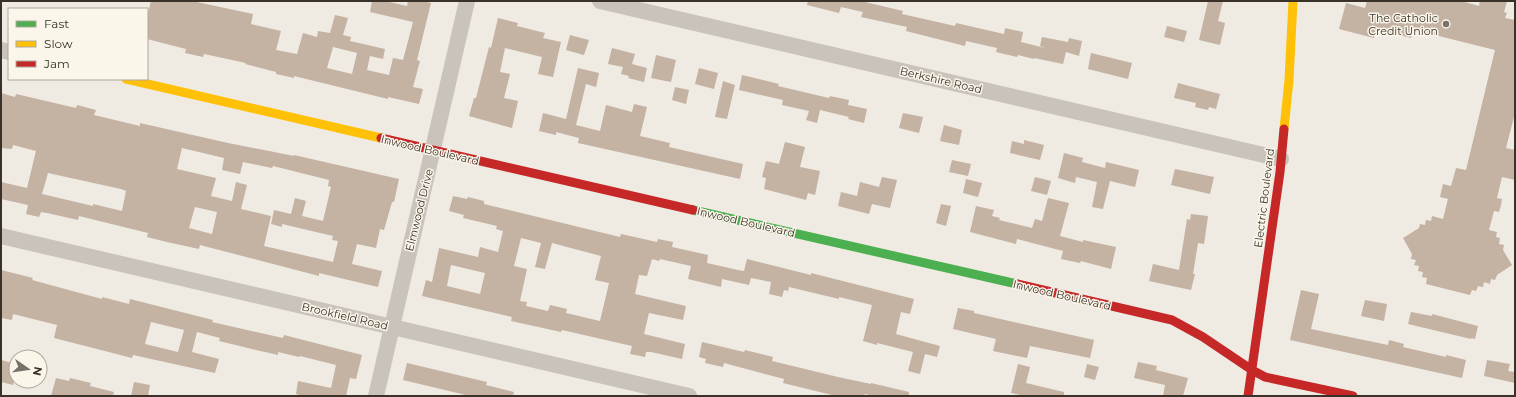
<svg xmlns="http://www.w3.org/2000/svg" width="1516" height="397" viewBox="0 0 1516 397" font-family="Montserrat,sans-serif">
	<style>
		.building { fill: #c4b2a3; fill-rule: evenodd }
		.lines { fill: none; stroke-linecap: round; stroke-linejoin: round }
		.street { stroke: #c9c3bb; stroke-width: 16 }
		.fast { stroke: #4caf50; stroke-width: 9 }
		.slow { stroke: #ffc107; stroke-width: 9 }
		.jam { stroke: #c62828; stroke-width: 9 }
		.poi-dot { fill: #79726a; stroke: #fbf6ea; stroke-width: 1.5 }
		.labels { text-anchor: middle; stroke-width: 3; stroke-linejoin: round; paint-order: stroke }
		.poi-label { font-size: 11px; fill: #3a3129; stroke: #fbf6ea; text-anchor: end }
		.street-label { font-size: 11px; fill: #3a3129; stroke: #fbf6ea }
	</style>
	<rect width="100%" height="100%" fill="#efebe2"/>
	<!-- building -->
	<path class="building" d="M151 1H192L253 14 251 24 281 31 276 50 297 54 303 33 317 37 318 31 330 33 335 15 348 18 343 35 351 37 350 41 385 49 383 59 370 56 367 70 389 75 393 58 403 60 413 22 370 12 372 1H385L407 6 408 1H423L431 3 417 60 420 61 413 87 423 89 419 104 388 97V99L294 76V78L276 74V72L245 64 246 63 204 54 203 57 185 53 186 49 147 39V17ZM333 47 357 53 352 74 327 68Z
		M808 1H861L903 11 902 14 955 26 956 23 1004 34 1005 28 1023 32 1021 42 1045 48 1040 46 1042 37 1068 42 1069 38 1082 41 1079 56 1066 52 1063 64 1034 58V59L1018 55 1017 57 996 52 997 48 966 41 965 46 906 31 907 27 861 17 863 12 841 7 839 13 807 5Z
		M1208 1H1223L1218 21 1225 23 1220 45 1199 40Z
		M1367 1H1461L1479 6 1480 1H1507L1504 12 1507 13 1505 18 1515 20V113L1506 148 1515 150V180L1502 177 1497 198 1502 199 1501 205 1499 212 1494 211 1489 230 1497 232 1496 237 1500 238 1499 244 1504 245 1503 250 1512 265 1497 275 1495 280 1491 279 1490 284 1484 282 1483 287 1478 286 1476 291 1472 290 1470 295 1426 284 1427 278 1422 277 1423 272 1418 271 1419 266 1414 265 1416 260 1411 259 1412 254 1403 238 1419 228 1420 224 1425 225 1426 220 1431 221 1432 216 1443 219 1448 199 1440 197 1443 184 1451 186 1456 168 1466 170 1495 50 1423 32 1422 33 1413 31 1411 38 1376 29 1374 38 1339 29 1346 3 1365 8Z
		M498 18 518 23 517 26 545 33 543 38 561 42 553 77 538 74 542 57 505 48 500 72 510 74 504 98 518 101 512 128 469 116 474 98H476L489 47 491 48Z
		M1167 26 1187 31 1184 42 1164 37Z
		M570 35 589 40 584 55 566 50Z
		M612 48 635 54 632 64 647 68 644 82 628 78 629 76 621 74 623 67 608 64Z
		M1091 53 1132 63 1128 79 1088 69Z
		M656 55 676 60 671 82 651 78Z
		M578 68 599 73 596 87 586 84 576 125 600 131 606 105 632 112 634 104 647 107 640 136 670 143 669 147 743 164 740 179 578 143 579 138 556 132V135L539 131 543 113 566 119Z
		M699 68 718 73 714 89 695 84Z
		M742 75 779 84 778 86 829 98 830 96 849 100 848 105 867 109 864 123 848 119 849 117 820 110 817 123 806 120 809 111 782 105 783 100 739 90Z
		M723 81 735 85 727 119 715 117Z
		M1178 83 1220 94 1216 109 1209 107 1208 110 1195 107 1196 103 1174 98Z
		M675 87 689 90 686 104 672 100Z
		M1 93 15 97 16 94 76 108 77 105 96 110 94 115 140 126V123L228 143 294 156V155L399 179 394 202H392L384 230 380 229 376 248 357 244 352 264 382 271 378 287 319 273V276L200 245 199 249 167 242 147 237 148 233 79 216 78 220 47 213 41 212 39 217 26 214 28 205 1 199V182L27 188 36 151 13 145 12 149 1 148ZM182 148 224 158 222 170 240 174 243 162 272 168 273 166 329 180 328 186 331 187 323 221 302 216 306 201 295 198 291 214 274 210 271 224 282 227V224L333 236 332 240 338 241 333 262 264 246 271 216 241 209 247 185 236 182 232 201 211 196 216 178 177 169ZM48 173 121 189 126 191 122 211 93 204V206L42 194ZM195 207 217 212 212 234 189 228Z
		M903 113 923 117 919 133 899 128Z
		M944 125 962 130 959 145 940 141Z
		M1024 140 1044 145 1040 160 1010 153 1012 141 1024 144Z
		M785 142 805 147 800 167 820 171 815 195 808 193 806 200 764 189 766 178 762 177 766 161 779 164Z
		M1064 153 1083 158 1082 162 1105 168 1106 162 1139 170 1135 187 1110 181 1103 209 1092 207 1097 182 1076 177 1075 183 1058 178Z
		M952 160 971 164 968 176 949 172Z
		M1175 169 1214 177 1210 194 1171 185Z
		M882 177 897 180 890 208 872 204 869 214 838 206 841 192 857 196 860 182 879 187Z
		M1035 177 1051 181 1047 195 1031 191Z
		M966 179 982 183 978 197 963 193Z
		M453 196 467 199 468 197 484 201V204L620 237 621 234 657 242 658 239 673 242 672 247 708 255 707 263 738 270 744 271 747 259 811 275V273L914 299 910 314 901 312 896 334 940 346 937 357 925 354 920 374 908 371 913 352 877 343V345L863 341 872 305 839 297V299L789 287 788 291 784 290 782 297 769 294 771 282 751 278 749 285 722 279 721 287 688 279 691 266 660 259 659 261 652 259 647 276 639 275 635 294 686 306 683 320 649 313 644 334 685 344 682 359 651 352H646L645 357 630 354 632 346 562 330 561 332 511 321 512 317 422 296 426 280 432 282 439 248 478 257 480 247 498 252 503 231 496 229 497 226 463 218 464 215 449 211ZM521 238 541 243 535 267 545 269 552 243 601 256 595 280 609 283 600 321 566 313 567 309 550 305 548 311 526 306 527 302 520 301 527 269 514 266ZM451 265 485 273 480 294 447 286Z
		M1048 198 1069 203 1060 236 1083 242V240L1116 247 1111 269 1081 261 1080 263 1061 259 1063 251 1017 239 1016 244 970 232 976 206 994 210 992 216 1000 218 999 220 1032 228 1035 219 1042 221Z
		M941 204 951 206 946 226 936 223Z
		M1191 214 1208 216 1204 244 1198 243 1193 274H1195L1191 290 1149 281 1153 264 1179 270 1187 219 1190 220Z
		M1 270 33 278 32 280 102 299V297L129 304 130 299 213 320 212 322 283 338 284 335 362 355 356 379 350 378 346 396H303L296 394 298 381 331 388 336 365 300 356 299 357 278 352V355L252 349 219 341 220 338 197 332 192 352 219 359 215 373 133 355 132 358 54 338 57 325 13 314 12 320 1 318ZM151 322 184 330 178 352 145 344Z
		M1301 290 1319 294 1311 329 1388 345 1389 340 1404 344 1403 347 1446 357V355L1466 360 1462 378 1290 340Z
		M1365 300 1387 304 1384 321 1361 316Z
		M958 308 974 311V313L1094 340 1090 358 1030 346 1027 358 993 351 996 339 953 329Z
		M1411 312 1432 316V314L1478 326 1475 339 1471 338V339L1408 324Z
		M702 342 744 352 745 350 773 357 772 361 838 377 871 384V383L909 392V396H874L865 394 864 396H836L783 383 784 379 724 363 723 367 705 363 706 359 699 357Z
		M1 360 16 364V382H14L13 385 1 382Z
		M1487 360 1510 364 1508 371 1515 372V383L1484 376Z
		M1138 362 1157 366 1156 370 1188 378 1183 396H1163L1165 385 1134 378Z
		M407 363 487 382 486 385 514 392 513 396H470L403 380Z
		M1018 364 1030 367 1026 383 1064 392V396H1025L1011 393Z
		M1087 364 1099 367 1095 380 1084 377Z
		M56 378 69 381 70 378 91 383 90 386 114 392 113 396H51Z
		M134 382 150 385 148 396H131Z"/>
	<g class="lines">
		<!-- street -->
		<path class="street" d="M600 1 1281 159
			M1 50 9 52
			M1 236 689 396
			M376 396 467 1"/>
		<!-- fast -->
		<path class="fast" d="M693 210 1017 284"/>
		<!-- slow -->
		<path class="slow" d="M126 79 381 138
			M1284 129 1289 80 1293 1"/>
		<!-- jam -->
		<path class="jam" d="M381 138 693 210
			M1017 284 1172 320 1203 337 1252 370 1265 377 1353 396
			M1248 396 1280 172 1284 129"/>
	</g>
	<!-- markers -->
	<circle class="poi-dot" cx="1446" cy="24" r="4"/>
	<g class="labels">
		<!-- poi labels -->
		<g class="poi-label">
			<text x="1438" y="22">The Catholic<tspan x="1438" dy="13">Credit Union</tspan></text>
		</g>
		<!-- street labels -->
		<g class="street-label">
			<text transform="translate(941 80) rotate(13)" y="4">Berkshire Road</text>
			<text transform="translate(430 150) rotate(13)" y="4">Inwood Boulevard</text>
			<text transform="translate(1264 198) rotate(-83)" y="4">Electric Boulevard</text>
			<text transform="translate(419 210) rotate(-76)" y="4">Elmwood Drive</text>
			<text transform="translate(746 222) rotate(13)" y="4">Inwood Boulevard</text>
			<text transform="translate(1062 295) rotate(13)" y="4">Inwood Boulevard</text>
			<text transform="translate(345 316) rotate(13)" y="4">Brookfield Road</text>
		</g>
	</g>
	<!-- border -->
	<rect width="1516" height="397" fill="none" stroke="#3a3129" stroke-width="4"/>
	<!-- legend -->
	<rect x="8" y="8" width="140" height="72" fill="#fbf6ea" stroke="#aea79d"/>
	<rect x="16" y="21" width="20" height="6" fill="#4caf50" stroke="#aea79d"/>
	<text x="44" y="28" font-size="12" fill="#3a3129">Fast</text>
	<rect x="16" y="41" width="20" height="6" fill="#ffc107" stroke="#aea79d"/>
	<text x="44" y="48" font-size="12" fill="#3a3129">Slow</text>
	<rect x="16" y="61" width="20" height="6" fill="#c62828" stroke="#aea79d"/>
	<text x="44" y="68" font-size="12" fill="#3a3129">Jam</text>
	<!-- north arrow -->
	<g transform="translate(28 369) rotate(103)"><circle r="19" fill="#fbf6ea" stroke="#aea79d"/>
	<path d="M0-3L7 15L0 10L-7 15Z" fill="#79726a"/>
	<text y="-6" font-size="11" font-weight="bold" text-anchor="middle" fill="#3a3129">N</text>
	</g>
</svg>
